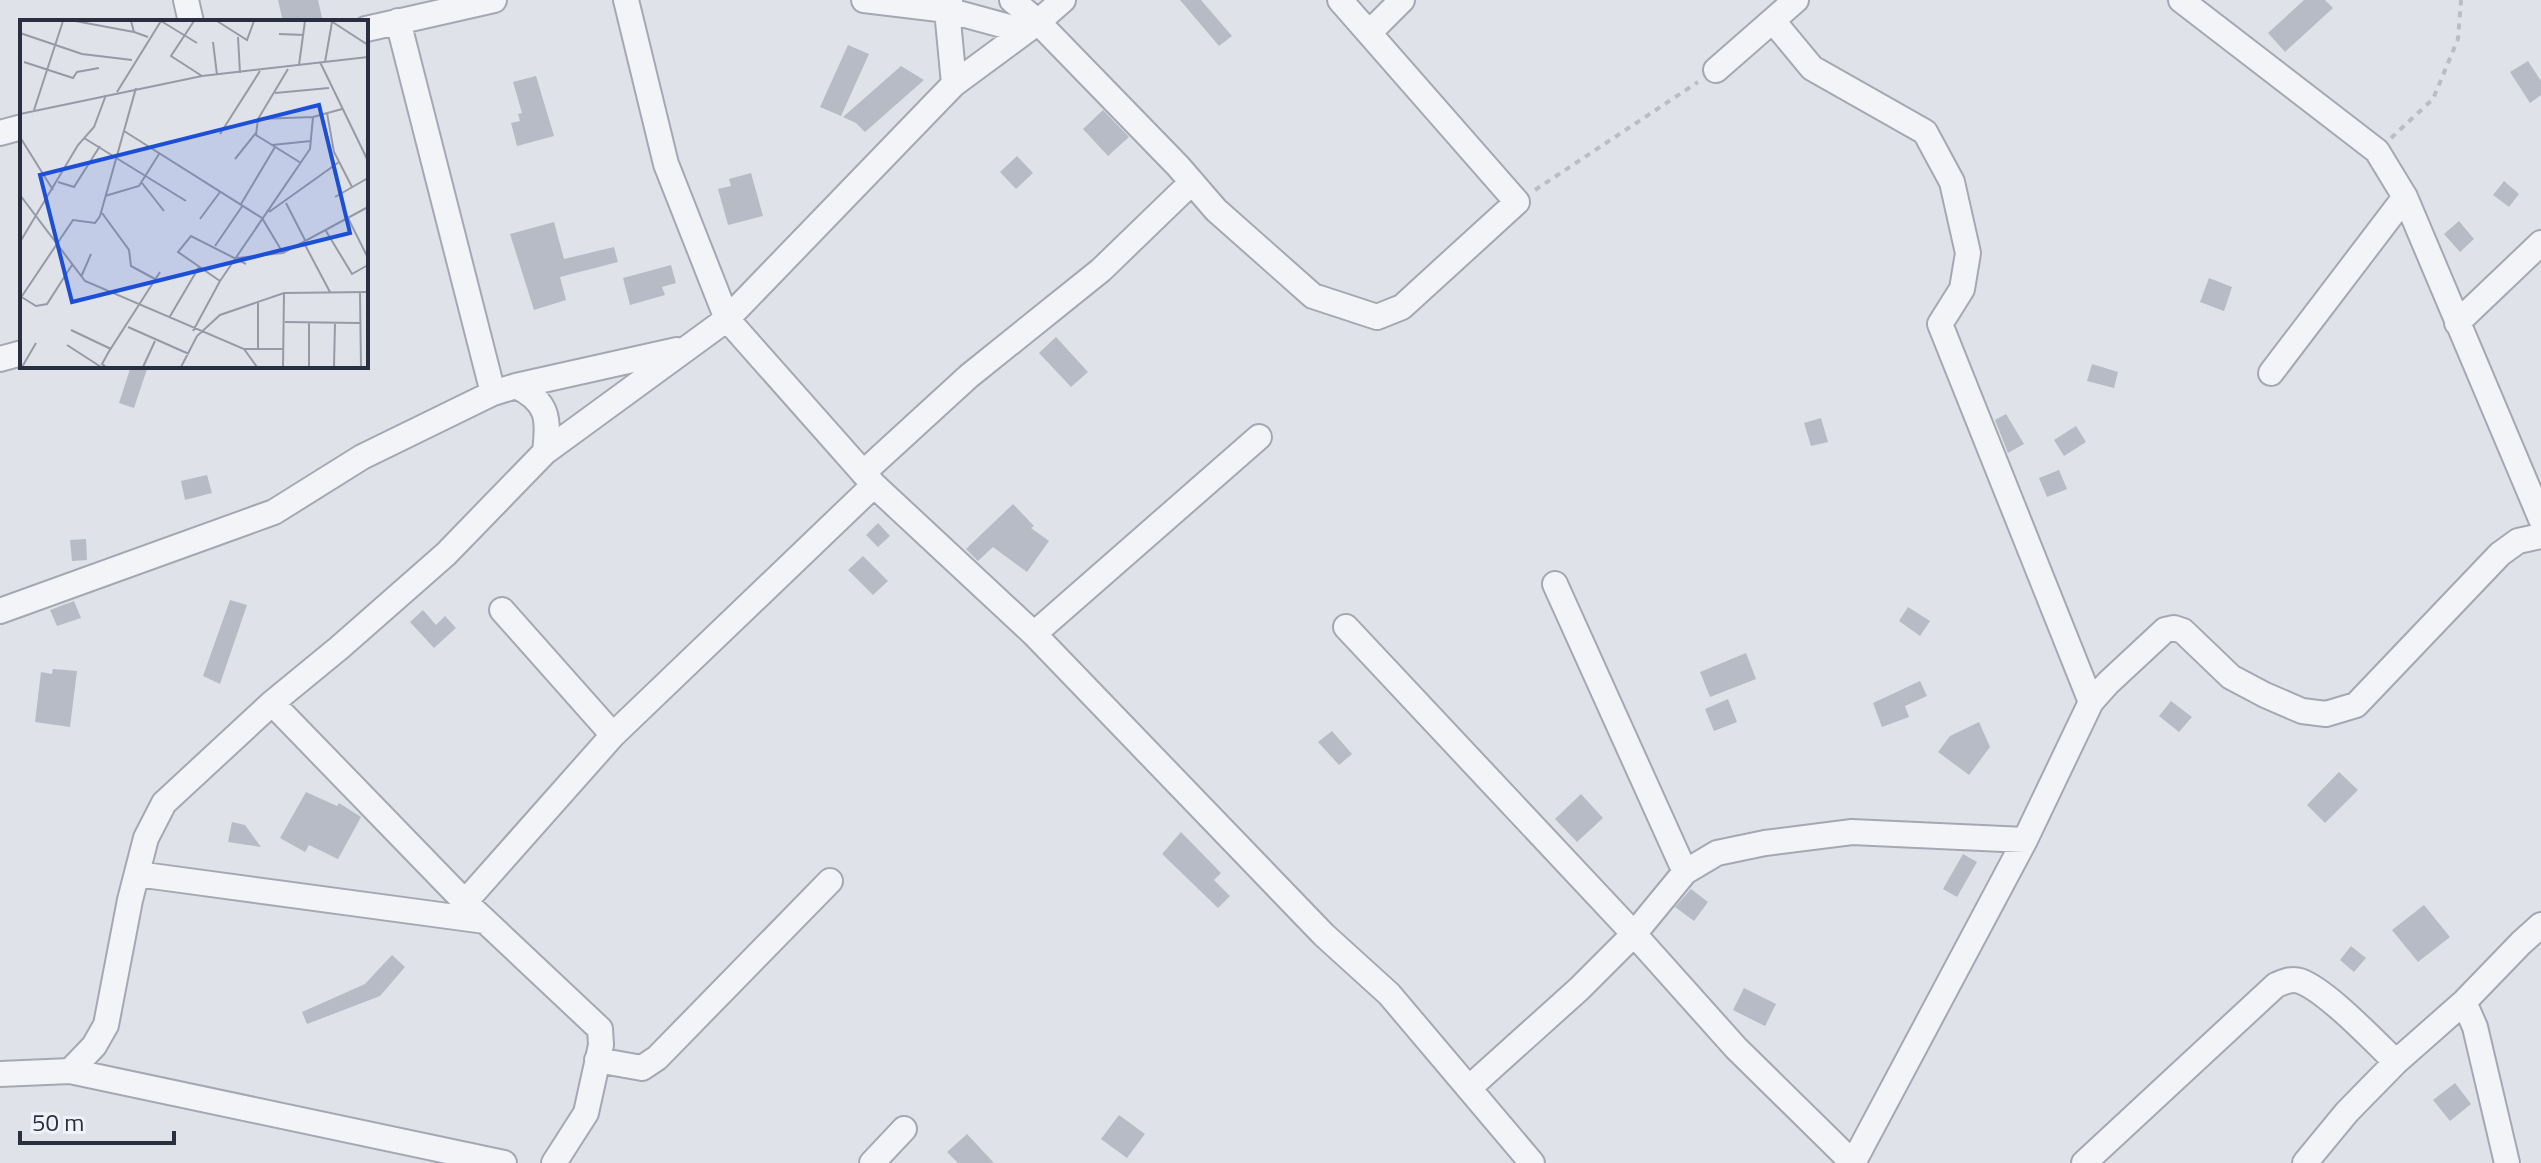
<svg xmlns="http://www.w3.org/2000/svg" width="2541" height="1163" viewBox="0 0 2541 1163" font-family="'Titillium Web',sans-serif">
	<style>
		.building { fill: #b7bbc6 }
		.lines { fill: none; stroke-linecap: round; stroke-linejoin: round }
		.minor-casing { stroke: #a5a8b3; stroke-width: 28 }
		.path { stroke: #babdc4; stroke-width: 4; stroke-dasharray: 6 6; stroke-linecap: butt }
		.minor { stroke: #f3f4f7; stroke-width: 24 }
		.inset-road { fill: none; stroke: #979aa6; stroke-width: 2 }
		.view { fill: #1d4ed8; fill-opacity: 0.15; stroke: #1d4ed8; stroke-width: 4 }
		.inset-edge { fill: none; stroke: #292e41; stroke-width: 4 }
	</style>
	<rect width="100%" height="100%" fill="#e0e2e9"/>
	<!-- building -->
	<path class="building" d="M278 0H318L323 22H283Z
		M1180 0H1201L1232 36 1219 46Z
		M2304 0H2325L2333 8 2285 52 2268 33Z
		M848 45 869 54 841 116 820 107Z
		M2528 61 2541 81V95L2530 103 2510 72Z
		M901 66 924 80 865 132 856 123 843 117Z
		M536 76 554 136 517 146 511 123 520 121 518 114 522 113 513 82Z
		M1103 110 1129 137 1108 156 1083 129Z
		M1017 156 1033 173 1016 189 1000 172Z
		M751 173 763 216 728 225 718 189 731 186 729 179Z
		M2504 181 2519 194 2509 207 2493 195Z
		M2459 221 2474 239 2460 252 2444 234Z
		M554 222 564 259 614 247 618 262 560 277 566 300 534 310 510 234Z
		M671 265 676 283 662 287 665 295 630 305 623 278Z
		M2209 278 2232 287 2224 311 2200 302Z
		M1056 337 1088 372 1071 387 1039 353Z
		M2092 364 2118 372 2114 388 2087 381Z
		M131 366H148L134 408 119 403Z
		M2006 414 2024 444 2008 453 1995 420Z
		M1821 418 1828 442 1811 446 1804 423Z
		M2076 426 2086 442 2064 456 2054 440Z
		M2059 470 2067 489 2047 497 2039 478Z
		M207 475 212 493 185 500 181 481Z
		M1013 504 1034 526 1031 528 1049 541 1027 572 993 547 978 561 966 549Z
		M878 523 890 536 878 547 866 535Z
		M86 539 87 560 72 561 70 540Z
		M863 556 888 581 873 595 848 570Z
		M230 600 247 605 220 684 203 676Z
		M74 601 81 618 57 626 50 610Z
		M1908 607 1930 621 1920 636 1899 621Z
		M423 610 436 625 445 616 456 628 434 648 410 622Z
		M1746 653 1756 679 1710 697 1700 672Z
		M53 669 77 671 70 727 35 722 41 672 52 674Z
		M1920 681 1927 696 1905 706 1909 717 1882 727 1873 703Z
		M1728 699 1737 722 1714 731 1705 709Z
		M2171 701 2192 717 2179 732 2159 716Z
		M1979 722 1990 747 1969 775 1938 752 1950 736Z
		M1332 731 1352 754 1339 765 1318 742Z
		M2339 772 2358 790 2325 823 2307 805Z
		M306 792 337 806 339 803 361 817 338 859 309 845 305 852 280 838Z
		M1581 794 1603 818 1577 842 1555 819Z
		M232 822 245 825 261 847 228 842Z
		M1181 832 1221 873 1214 880 1230 896 1218 908 1162 854Z
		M1963 854 1977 862 1957 897 1943 889Z
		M1691 889 1708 902 1694 921 1675 907Z
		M2424 905 2450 937 2418 962 2392 930Z
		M2351 946 2366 958 2354 972 2340 960Z
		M392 955 405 967 380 996 307 1024 302 1012 365 984Z
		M1744 988 1776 1004 1765 1026 1733 1010Z
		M2455 1083 2471 1104 2450 1121 2433 1100Z
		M1119 1115 1145 1134 1127 1158 1101 1139Z
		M967 1134 994 1163H958L947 1152Z"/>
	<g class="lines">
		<defs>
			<path id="minor" d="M186 0 191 22
				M626 0 666 164 727 319 874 485 1034 634 1324 935 1389 994 1532 1163
				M864 0 947 10 1024 31
				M950 0 947 10 954 84
				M1012 0 1038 22 1178 166 1216 210 1313 296 1377 317 1402 307 1517 202 1340 0
				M2181 0 2377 151 2405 197 2541 519
				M398 21 493 393
				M1773 21 1812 68 1925 132 1952 182 1968 253 1962 289 1940 324 2091 702
				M366 29 494 0
				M1369 33 1402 0
				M1716 70 1796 0
				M0 133 22 127
				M2457 323 2541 243
				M0 359 22 353
				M2271 373 2405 197
				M516 386C549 402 549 419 545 452
				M863 473 969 376 1101 270 1192 182
				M1555 584 1685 872
				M502 610 613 735
				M0 611 274 512 362 457 493 393 516 386 677 350
				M1346 627 1634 934 1736 1048 1853 1163
				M1034 634 1259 437
				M272 703 465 902 600 1029 601 1045 586 1113 554 1163
				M137 874 485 921
				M465 902 613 735 874 485
				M2464 1002 2475 1027 2507 1163
				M597 1060 642 1068 657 1058 830 881
				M70 1071 94 1046 106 1025 130 900 146 838 164 803 272 703 339 648 446 554 545 452 727 319 954 84 1038 22 1063 0
				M0 1074 70 1071 504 1163
				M1469 1088 1579 989 1634 934 1685 872 1717 853 1765 843 1852 832 2025 840
				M872 1163 904 1129
				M1853 1163 2025 840 2091 702 2108 683 2165 630 2174 628 2183 631 2231 677 2265 695 2302 711 2326 714 2356 705 2500 554 2518 541 2541 536
				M2084 1163 2276 985C2284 982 2291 978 2300 981 2326 990 2374 1041 2396 1062
				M2305 1163 2347 1112 2396 1062 2464 1002 2521 943 2541 925"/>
		</defs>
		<!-- minor casing -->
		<use href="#minor" class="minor-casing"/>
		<!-- path -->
		<path class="path" d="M2391 138 2433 99 2458 39 2461 0
			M1535 190 1698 82"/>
		<!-- minor -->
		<use href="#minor" class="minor"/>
	</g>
	<!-- overview -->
	<g transform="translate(20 20)">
		<rect width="348" height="348" fill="#e0e2e9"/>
		<path class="inset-road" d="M55 1 114 12M111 1 114 12 128 17M141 1 177 23M174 1 151 36 182 56M197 1 227 20 234 1M311 1 348 25M0 13 62 34 112 40M259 14 284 15M218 17 220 53M193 22 197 55M4 42 53 58 57 52 79 48M300 42 348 141M305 42 312 2M279 45 285 1M268 49 238 99 236 115 281 143M97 72 141 1M255 73 309 68M14 90 43 1M307 93 314 132 332 167M0 94 182 56 348 37M238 99 293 97 322 89M104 111 242 198 263 233M200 114 240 51M0 117 33 170M64 118 166 181M252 125 291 121M215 139 236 113M38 162 54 167 80 126M122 163 144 191M0 175 65 261 224 329 237 347M85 176 119 166 139 134M315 177 348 158M266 183 286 222M221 184 255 127M249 192 319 142M82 193 109 230 111 246 135 259M328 198 348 238M180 199 200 172M306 211 332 254 348 245M0 222 58 125 74 107 86 75M284 223 310 272M195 226 223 185M217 238 263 233 348 187M61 257 71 234M200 261 158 232 171 216 226 244M340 272 341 347M0 276 16 286 27 284 52 245M2 276 53 200 75 203 80 196 116 68M149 298 179 247M265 302 340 303M289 303V347M108 307 169 334M51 310 91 329M173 311 200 261 290 129 293 97M47 325 81 347M224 329H264M238 329V283M2 347 16 323M86 347 82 344 88 333 140 252M123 347 135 321M161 347 177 316 200 295 264 273 348 272M263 347 264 273M314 347 315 303"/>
		<path class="view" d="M299 85 330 213 52 282 20 155Z"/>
		<rect width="348" height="348" class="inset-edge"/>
	</g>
	<!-- scale -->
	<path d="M20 1131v12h154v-12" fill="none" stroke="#292e41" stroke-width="4"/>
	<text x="32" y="1131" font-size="24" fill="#292e41" stroke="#f0f2f7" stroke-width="6" paint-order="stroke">50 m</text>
</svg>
